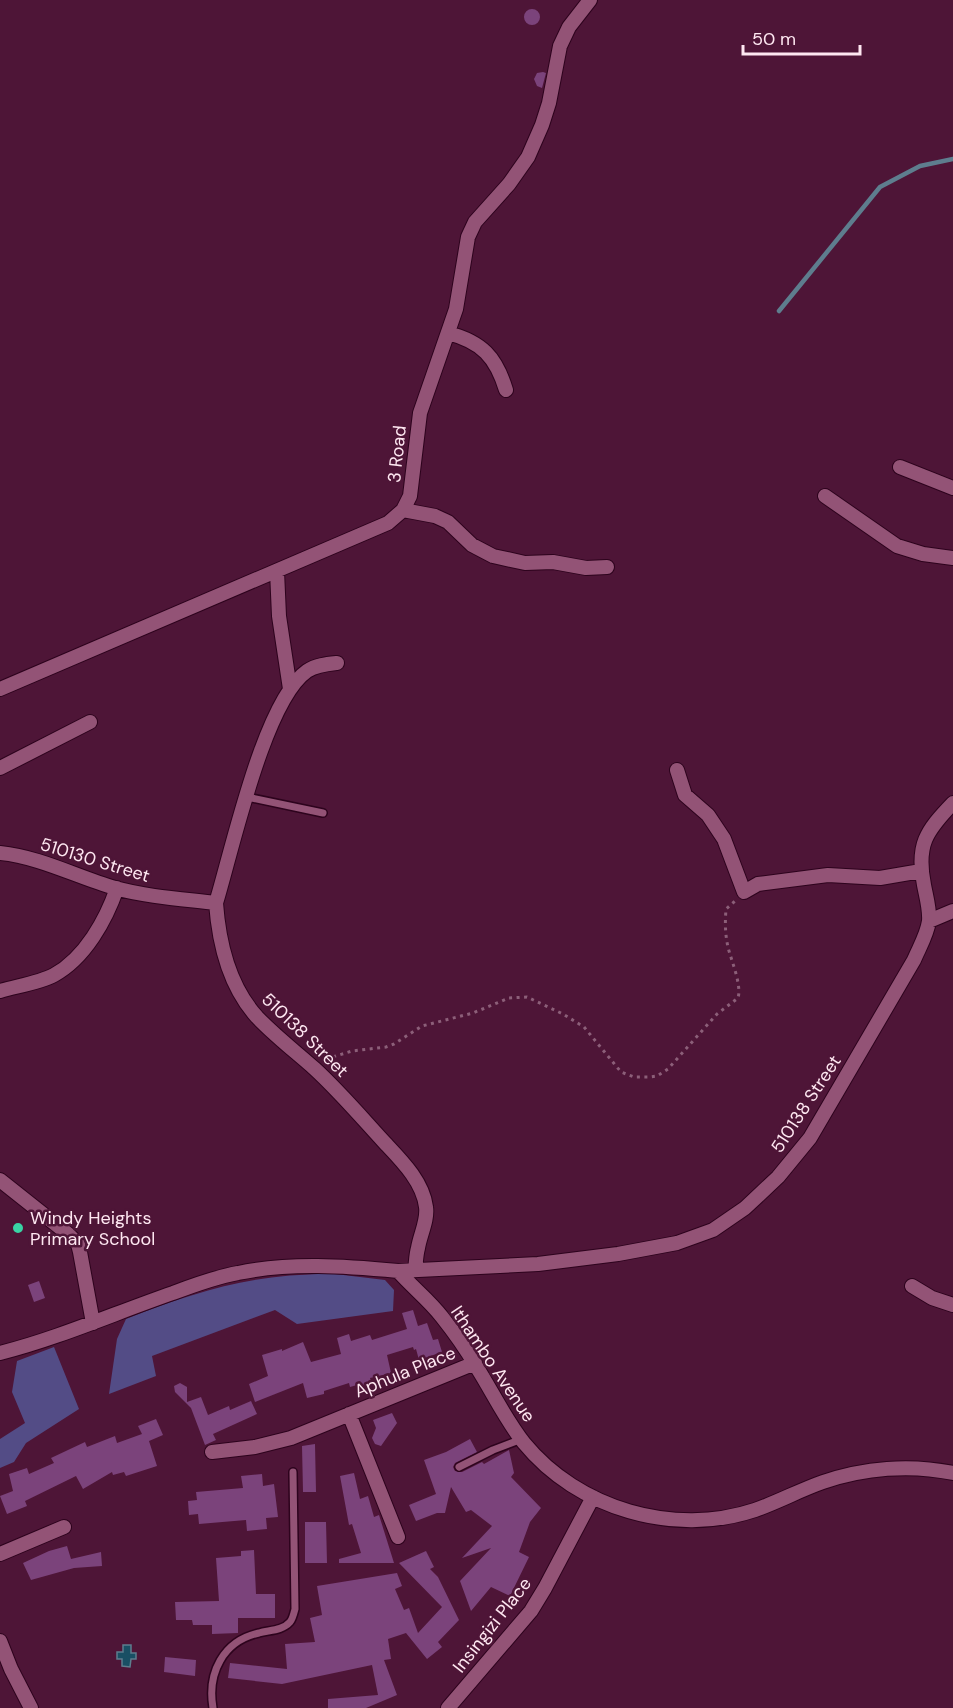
<svg xmlns="http://www.w3.org/2000/svg" width="953" height="1708" viewBox="0 0 953 1708" font-family="'DM Sans',sans-serif">
	<style>
		.green { fill: #534c86 }
		.water { fill: #194f64; stroke: #5e7d8e; stroke-width: 1.5 }
		.lines { fill: none; stroke-linecap: round; stroke-linejoin: round }
		.stream { stroke: #5e7d8e; stroke-width: 4.5 }
		.building { fill: #7b437b }
		.service-casing { stroke: #2d031d; stroke-width: 10 }
		.minor-casing { stroke: #2d031d; stroke-width: 16 }
		.path { stroke: #8c5f79; stroke-width: 3; stroke-dasharray: 3 4.5; stroke-linecap: butt }
		.service { stroke: #935376; stroke-width: 7 }
		.minor { stroke: #935376; stroke-width: 14 }
		.poi-dot { fill: #39d4a5; stroke: #4e1537; stroke-width: 2 }
		.labels { text-anchor: middle; stroke-width: 5; stroke-linejoin: round; paint-order: stroke }
		.street-label { font-size: 18px; fill: #fee7f1; stroke: #4e1537 }
		.poi-label { font-size: 18px; fill: #fee7f1; stroke: #4e1537; text-anchor: start }
	</style>
	<rect width="100%" height="100%" fill="#4e1537"/>
	<!-- green -->
	<path class="green" d="M335 1274 385 1280 394 1290 393 1311 297 1324 275 1310 152 1356 156 1376 109 1394 117 1339 126 1319C199 1290 256 1273 335 1274Z
		M54 1347 79 1409 26 1443 14 1462 0 1468V1439L25 1423 12 1392 17 1361Z"/>
	<!-- water -->
	<path class="water" d="M123 1645H131V1653H136V1659H131L130 1667 122 1666V1659H117V1652H123Z"/>
	<g class="lines">
		<!-- stream -->
		<path class="stream" d="M779 311 880 187 920 166 953 159"/>
	</g>
	<!-- building -->
	<path class="building" d="M524 17a8 8 0 1 1 16 0a8 8 0 1 1-16 0Z
		M543 72 546 73 542 88 537 86 534 79 537 73Z
		M39 1281 45 1298 34 1302 28 1285Z
		M413 1310 418 1326 427 1323 433 1340 438 1339 442 1352 419 1360 416 1349 414 1350 413 1347 387 1355 391 1373 370 1378 372 1384 359 1389 357 1385 350 1387 349 1383 324 1391V1394L307 1398 303 1383 255 1402 249 1384 268 1376 262 1355 282 1349V1351L303 1342 311 1362 341 1354 337 1338 349 1334 351 1341 370 1335 372 1340 407 1329 402 1313Z
		M180 1383 187 1387V1402L201 1397 208 1415 229 1406 230 1410 251 1401 257 1414 213 1434 216 1440 205 1445 191 1408 175 1392 174 1386Z
		M392 1413 397 1423 381 1446 375 1444 372 1438 376 1428 373 1420Z
		M156 1419 163 1435 149 1441 157 1466 126 1476 124 1472 113 1475 112 1472 83 1489 76 1476 25 1501 27 1506 7 1514 0 1496 13 1491 9 1474 27 1468 29 1474 54 1463 51 1458 85 1442 87 1447 115 1436 117 1443 142 1434 138 1426Z
		M470 1439 477 1452 455 1463 453 1467 455 1471 462 1472 482 1462 484 1464 509 1450 514 1473 511 1477 541 1508 530 1522 519 1552 529 1557 510 1596 491 1587 471 1611 460 1581 491 1548 462 1558 492 1526 471 1510 466 1512 451 1487 445 1513H437L416 1521 409 1505 436 1494 424 1460 446 1452Z
		M315 1444 316 1492H303L302 1446Z
		M354 1473 360 1499 368 1496 374 1517 379 1515 394 1563H339V1559L361 1553 352 1524 349 1525 340 1476Z
		M262 1474 263 1486 274 1484 278 1517 266 1518 267 1529 247 1531 246 1520 199 1524 198 1514 189 1515 188 1501 197 1500 196 1492 243 1488 241 1476Z
		M305 1522H326L327 1563H305Z
		M67 1546 71 1559 101 1552 102 1566 74 1568 31 1580 23 1563 49 1551Z
		M254 1550 256 1594H275V1618H238V1633L212 1634V1625H193L192 1620H176L175 1602 219 1601 216 1558 241 1556V1551Z
		M426 1551 434 1567 430 1569 438 1577 459 1620 438 1642 442 1647 427 1659 406 1633 388 1639 391 1659 384 1660 397 1695 366 1708H328V1699L378 1695 372 1665 282 1684 228 1678 230 1663 287 1669 285 1644 315 1642 310 1618 322 1615 317 1586 397 1573 402 1586 395 1589 404 1610 409 1608 418 1633 442 1607 399 1563Z
		M165 1657 196 1660 195 1676 164 1672Z"/>
	<g class="lines">
		<defs>
			<path id="service" d="M247 797 323 813
				M459 1467 493 1450 522 1439
				M213 1708C207 1673 223 1641 259 1633 269 1630 282 1631 290 1622 292 1620 294 1613 295 1609L293 1472"/>
			<path id="minor" d="M448 333C482 342 496 357 506 390
				M900 467 953 488
				M825 496 897 546 923 554 953 558
				M403 510 435 516 448 522 472 545 493 556 525 563 553 562 586 568 607 567
				M277 571 279 616 290 689
				M337 663C327 664 316 665 307 671 264 701 232 851 216 903 219 945 229 986 257 1017 275 1036 296 1052 315 1069 340 1092 362 1118 385 1143 402 1161 423 1182 426 1207 428 1220 420 1235 418 1248 416 1255 416 1263 415 1270
				M0 689 388 523 403 510 410 496 420 413 456 309 468 237 475 222 509 184 528 157 542 125 549 103 560 46 569 27 590 0
				M0 768 90 722
				M677 770 685 795 708 815 724 839 744 892 758 884 828 875 880 878 921 871
				M0 853C40 857 77 877 115 888 148 897 182 899 216 903
				M929 921 953 911
				M0 991C17 986 39 983 54 975 85 958 106 920 117 888
				M0 1180 68 1234 78 1244 80 1252 93 1323
				M398 1271 538 1264 618 1254 677 1243 713 1230 745 1208 778 1177 810 1138 914 960C919 948 927 935 929 921 930 909 926 896 924 885 916 845 926 831 953 803
				M912 1286 932 1298 953 1305
				M0 1353C59 1338 115 1313 173 1293 194 1285 216 1277 238 1273 290 1262 345 1266 398 1271 412 1287 429 1300 442 1317 454 1332 466 1349 476 1366 492 1391 505 1419 524 1443 578 1509 674 1537 755 1510 778 1502 800 1490 823 1482 864 1468 910 1464 953 1473
				M349 1414 398 1537
				M212 1452 255 1447 291 1438 475 1363
				M0 1554 64 1527
				M0 1641 11 1669 31 1708
				M448 1708 531 1611 545 1588 593 1497"/>
		</defs>
		<!-- service casing -->
		<use href="#service" class="service-casing"/>
		<!-- minor casing -->
		<use href="#minor" class="minor-casing"/>
		<!-- path -->
		<path class="path" d="M326 1059 352 1051 386 1047 394 1044 422 1026 473 1013 509 998 527 997 563 1014 584 1027 621 1072 634 1077H649L657 1076 668 1069 717 1014 738 998C742 985 731 960 728 947 725 934 725 922 726 909L735 901"/>
		<!-- service -->
		<use href="#service" class="service"/>
		<!-- minor -->
		<use href="#minor" class="minor"/>
	</g>
	<!-- markers -->
	<circle class="poi-dot" cx="18" cy="1228" r="6"/>
	<g class="labels">
		<!-- street labels -->
		<g class="street-label">
			<text transform="translate(397 454) rotate(-84)" y="6">3 Road</text>
			<text transform="translate(95 860) rotate(17)" y="6">510130 Street</text>
			<text transform="translate(305 1035) rotate(44)" y="6">510138 Street</text>
			<text transform="translate(806 1104) rotate(-57)" y="6">510138 Street</text>
			<text transform="translate(493 1364) rotate(56)" y="6">Ithambo Avenue</text>
			<text transform="translate(405 1372) rotate(-22)" y="6">Aphula Place</text>
			<text transform="translate(492 1625) rotate(-52)" y="6">Insingizi Place</text>
		</g>
		<!-- poi labels -->
		<g class="poi-label">
			<text x="30" y="1224">Windy Heights<tspan x="30" dy="21">Primary School</tspan></text>
		</g>
	</g>
	<!-- scale -->
	<path d="M743 45v9h117v-9" fill="none" stroke="#fee7f1" stroke-width="3"/>
	<text x="752" y="45" font-size="18" fill="#fee7f1" stroke="#4e1537" stroke-width="4.5" paint-order="stroke">50 m</text>
</svg>
